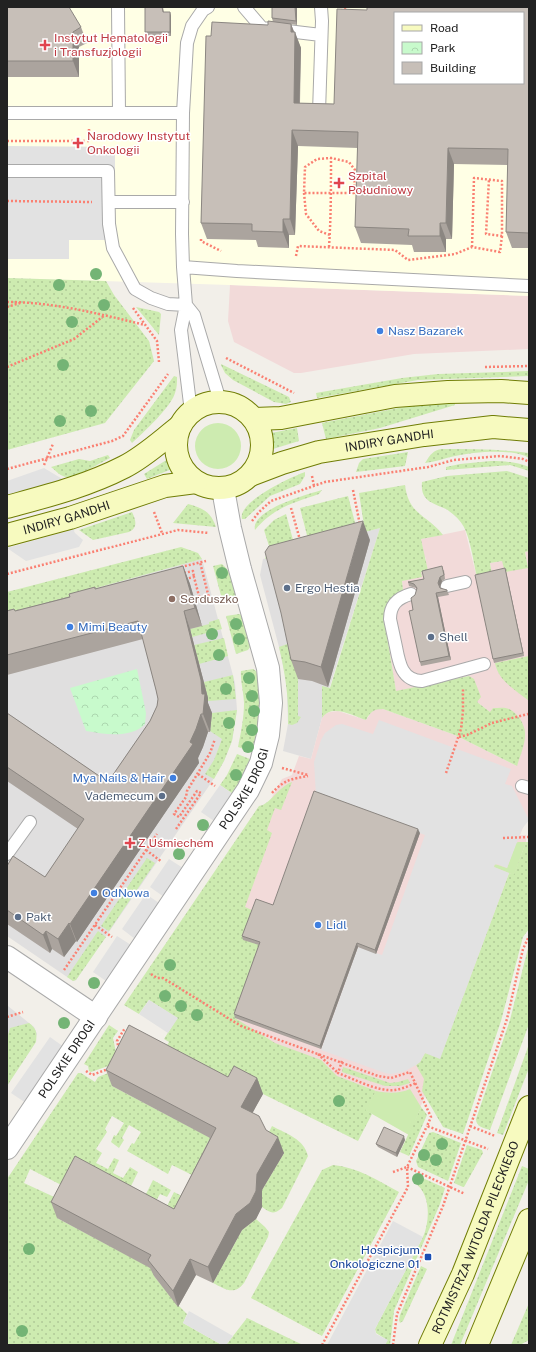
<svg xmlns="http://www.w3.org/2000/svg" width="536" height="1352" viewBox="0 0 536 1352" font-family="'Public Sans',sans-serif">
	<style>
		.residential { fill: #e0dfdf }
		.commercial { fill: #f2dad9 }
		.education { fill: #ffffe5; fill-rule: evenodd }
		.grass { fill: url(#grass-dots) }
		.park { fill: url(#park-crowns) }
		.garden { fill: #cdebb0 }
		.parking { fill: #e2e2e2 }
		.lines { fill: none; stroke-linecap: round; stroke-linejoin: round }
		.lane-casing { stroke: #a9a9a9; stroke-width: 14 }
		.street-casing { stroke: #a9a9a9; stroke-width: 24 }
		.secondary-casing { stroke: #707d05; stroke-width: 24 }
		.path { stroke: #fa8072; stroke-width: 2.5; stroke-dasharray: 2 2; stroke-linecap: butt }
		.lane { stroke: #fff; stroke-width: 12 }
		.street { stroke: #fff; stroke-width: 22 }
		.secondary { stroke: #f7fabf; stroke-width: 22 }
		.tree { fill: #74b475 }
		.wall { fill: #aba49e }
		.shaded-wall { fill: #8b8681 }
		.building { fill: #c7bfb8; stroke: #8b8681; fill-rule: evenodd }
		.health-dot { fill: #e0444e; stroke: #fff; stroke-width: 1.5 }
		.shop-dot { fill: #3f7fe0; stroke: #fff; stroke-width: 1.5 }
		.service-dot { fill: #5c6f8a; stroke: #fff; stroke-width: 1.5 }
		.education-dot { fill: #8d6e63; stroke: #fff; stroke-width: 1.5 }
		.transit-dot { fill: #1a4fb4; stroke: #fff; stroke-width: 1.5 }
		.labels { text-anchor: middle; stroke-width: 3; stroke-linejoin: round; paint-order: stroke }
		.health-label { font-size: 12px; fill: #be3a42; stroke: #fff; text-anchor: start }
		.shop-label { font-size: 12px; fill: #366cbe; stroke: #fff; text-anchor: start }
		.street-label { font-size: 12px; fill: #222; stroke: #fff }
		.service-label { font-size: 12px; fill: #4e5e75; stroke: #fff; text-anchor: start }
		.education-label { font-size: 12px; fill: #785e54; stroke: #fff; text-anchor: start }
		.transit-label { font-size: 12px; fill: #164399; stroke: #fff; text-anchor: end }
	</style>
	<defs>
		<pattern id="grass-dots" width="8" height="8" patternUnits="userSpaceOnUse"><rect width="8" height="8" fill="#cdebb0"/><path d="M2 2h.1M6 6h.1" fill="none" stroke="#b0c997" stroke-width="1.8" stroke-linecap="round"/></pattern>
		<pattern id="park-crowns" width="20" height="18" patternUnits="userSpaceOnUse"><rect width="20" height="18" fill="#c8facc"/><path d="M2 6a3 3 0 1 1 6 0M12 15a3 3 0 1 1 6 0" fill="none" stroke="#acd6af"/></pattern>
	</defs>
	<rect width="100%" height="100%" fill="#f2efe9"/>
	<!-- residential -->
	<path class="residential" d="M380 528 329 689 322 687V718L311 759 283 751 288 724 287 692 286 679 279 647 260 575 263 559Z
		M202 559 235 683 237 710 232 741 224 761 211 783 76 980 73 981 7 936V622L96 588Z
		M7 1004 8 1006 34 1027 37 1034 7 1086Z"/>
	<!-- commercial -->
	<path class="commercial" d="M230 285 529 296V349L414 354 301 373H294L234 342 228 321Z
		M465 530 477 578 492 575 490 563 502 561 528 568 525 552 529 551V819L524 825 520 835H526V842L514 875 509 873 440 1059 409 1135 151 980 265 810 282 779 292 775 299 756 311 759 322 718 325 714 330 712 338 711 366 720 372 711 377 709H383L455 735 517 766 490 712 477 702 469 676 396 692 384 618V610L388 603 393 596 403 590 402 581 422 576 421 572 426 559 424 555 421 539Z"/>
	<!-- education -->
	<path class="education" d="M7 7H529V296L230 285 7 278ZM395 13H523V83H395Z"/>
	<!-- grass -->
	<path class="grass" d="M7 278 106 281 114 295 149 341 154 361 105 423 7 450Z
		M136 307 159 312 161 314 159 335Z
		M221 364 289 397 291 402 286 404 274 402 233 380 225 373 221 365Z
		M529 371V376L418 380 317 398 316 393 402 378 438 374Z
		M174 376 177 377C177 382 177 388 175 393 171 407 144 432 132 443L130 440 134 430Z
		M455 403V405L380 428 326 439 322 423 409 406Z
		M297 428 299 441 273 449 271 433Z
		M442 449C471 449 500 449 529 453V458C514 448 473 452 455 456 445 458 435 462 425 463 430 455 433 450 442 449Z
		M408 452 405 466 356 472 359 463 363 459Z
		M108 455 110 458C100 463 76 478 67 477 61 477 55 470 51 467L79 459 90 461Z
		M168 459 172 469 147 479 144 474Z
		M491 461C504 461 516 462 529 467V471L510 465 446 470V467L460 464Z
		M507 471 529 478V551L525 552 528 568 505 572 502 561 490 563 492 575 477 578C474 564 470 535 462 524 459 519 451 512 446 509 433 503 420 501 422 482L447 476Z
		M305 472V476L300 484 270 496 245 519H242C237 502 291 477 305 472Z
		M405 485C409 516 427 514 443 535L421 539 428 571 421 572 422 577 402 581 403 590C391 596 385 604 384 618L396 691 469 676 474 679 481 697 477 702 490 712 493 708C498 708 505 707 509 709 518 713 526 726 525 735 525 745 520 756 517 766L455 735 383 709C374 709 370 712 366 720 353 716 332 703 322 718V686L330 688 380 528 365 532 359 493Z
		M322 490 319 494C293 503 273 508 255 530 250 510 308 494 322 490Z
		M348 496 358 534 310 547 300 508Z
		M188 504C203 508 211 512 216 527L173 523Z
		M132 512C136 520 138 528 129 532L93 540 79 530Z
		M286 514 296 551 265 559 269 546 264 530 274 520Z
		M181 547 198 553 202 559 96 588 7 622V592Z
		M222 564C232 572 233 584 236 596L222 599 213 566Z
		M239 614 242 615 250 647 248 650 236 654 226 616Z
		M219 619 222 629 192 637 190 629 209 624V622Z
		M224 638 228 656 199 664 194 645Z
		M290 643 298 679V716L301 717 297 723 292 725 288 724C289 697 285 673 279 647Z
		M529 656V701C516 690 498 681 495 663Z
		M253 669 256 671 258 677 261 702 259 722 253 752 238 747C241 732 244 718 244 703 244 695 240 678 241 671Z
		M233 675 236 699 208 701 204 682Z
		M237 710 232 741 224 761 214 779 205 774 214 760 222 739 210 731 212 713Z
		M237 754 250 759 241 782 233 794 220 785 227 775Z
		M292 782 281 810 275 808 267 830 272 833 245 907 254 911 261 946 235 1018 275 1043 321 1060 337 1076 376 1091 366 1110 372 1114 358 1141 263 1094 161 1055 169 1042 164 1039 177 1018 149 1000 139 1014 124 1005 259 806C270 805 278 787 292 782Z
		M526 842H529V929L523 937 501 1021 463 1134 443 1127 422 1091 424 1079 416 1065 420 1062 425 1053 440 1058 509 873 514 874Z
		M147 858 155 863 109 931 101 926Z
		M98 931 106 937 76 980 73 981 67 977Z
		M529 944V1024L490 1130C484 1128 476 1127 476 1119L510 1020Z
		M29 1023C37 1029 37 1033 36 1042L7 1086V1038L10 1028Z
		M109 1025 118 1031 113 1038 117 1057 114 1064 91 1072 89 1071 88 1066 84 1064Z
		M529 1044V1068L503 1135 497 1133Z
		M343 1067 390 1083 398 1082 408 1079 410 1083 400 1086H385L342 1072Z
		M121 1068 112 1086 211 1138 192 1175 172 1165 168 1174 127 1151 132 1143 134 1144 141 1132 129 1125 122 1138 124 1140 119 1148 111 1142 114 1135 116 1136 124 1123 112 1116 105 1129 107 1132 96 1149 102 1153 96 1163 108 1169 114 1158 119 1160 113 1173 123 1178 130 1167 138 1172 130 1188 145 1196 153 1180 171 1190 167 1197 160 1194 156 1201 167 1206 174 1192 192 1201 186 1235 71 1190 30 1169 24 1183 65 1202 57 1218 157 1271 154 1276 175 1302 187 1314 183 1323 222 1345H7V1179L78 1073H81L95 1082 98 1077Z
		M421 1107 425 1112 427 1115 409 1156 400 1152Z
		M272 1126C287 1134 304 1139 308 1156L282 1208C273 1215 271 1213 262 1207V1190L284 1153 267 1136Z
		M433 1132 461 1143 448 1181 418 1167 416 1161 429 1133Z
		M467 1145 482 1150 483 1153 464 1187H463L454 1183Z
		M333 1165C357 1167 377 1180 399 1192L322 1336 251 1298 322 1170Z
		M522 1166 529 1169V1180L460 1345H451Z
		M418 1176 445 1188 440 1204 394 1311 390 1345H385L387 1340 376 1333 375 1329 423 1237C430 1221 431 1194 415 1183Z
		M256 1219 265 1227 269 1232 268 1237 244 1283C234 1296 225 1289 213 1283L242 1230Z
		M421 1266 427 1269 403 1321 400 1323 399 1320 400 1315Z
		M529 1303V1340L520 1345H511Z
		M247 1318 303 1345H226Z"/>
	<!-- park -->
	<path class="park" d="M137 669 146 713 145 724C131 739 104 734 86 731L70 688Z"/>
	<!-- garden -->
	<path class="garden" d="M195 446a23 23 0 1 1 46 0a23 23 0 1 1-46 0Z
		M518 842H526L514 875 494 867 495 864 507 868 516 843Z
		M410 1089 421 1107 409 1135 365 1110 376 1091C387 1093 399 1094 410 1089Z"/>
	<!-- parking -->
	<path class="parking" d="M7 146 115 147V240H69V259H7Z
		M44 468 64 480 7 497V481Z
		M75 529 74 531 75 533 83 540 79 547 26 561 7 548Z
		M379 720 511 769 505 784 512 786 529 820 522 829 507 868 497 864 494 865V867L509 873 440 1059 425 1053 420 1062 416 1065 403 1072 391 1074 385 1073 321 1050 358 947 382 955 425 835 316 795 314 762 321 740 325 733 336 725 342 724 373 734Z
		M220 785 233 794 214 821 201 812Z
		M169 859 183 868 164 897 150 887Z
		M146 894 159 903 135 939 122 929Z
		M117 936 131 945 106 981 93 972Z
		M149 1000 178 1018 168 1033 139 1014Z
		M50 1037 64 1047 26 1103 11 1093Z
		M393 1221 423 1237 375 1329 376 1334 388 1340 385 1345H327Z
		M189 1311 233 1336 226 1345H222L183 1323Z"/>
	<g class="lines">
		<defs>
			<path id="lane" d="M118 7 119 113
				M208 7 203 10 192 26 187 43 183 113 182 234 183 267 237 271 529 286
				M244 7 262 28 321 35
				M319 112 322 21 321 7
				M7 113H183
				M7 171H108L109 224 113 248 135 289 151 298 168 304 186 305 194 315 220 401
				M110 202H183
				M183 267 186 305 181 330 191 412
				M447 586 465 582
				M411 594C397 598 390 605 390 619 392 628 394 638 396 647 399 663 402 681 422 681L484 664
				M522 786 529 788
				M7 854 30 822"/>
			<g id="street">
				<path d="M7 957 96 1017"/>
				<path id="s1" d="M7 1148 248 790 261 763 268 735 271 703 268 668 240 569 230 528 223 489"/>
			</g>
			<g id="secondary">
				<circle cx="219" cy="445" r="43"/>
				<path d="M254 419 281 418 395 396 448 392 501 391 529 393"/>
				<path id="s2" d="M253 474 282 463 319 452 424 435 493 427 529 430"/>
				<path d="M7 507C47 496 87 486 124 467 144 457 161 441 179 427"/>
				<path id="s3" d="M7 535 70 518 165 486 196 482"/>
				<path id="s4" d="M430 1345 463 1274 529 1107"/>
				<path d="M477 1345 529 1220"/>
			</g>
		</defs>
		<!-- lane casing -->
		<use href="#lane" class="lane-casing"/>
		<!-- street casing -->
		<use href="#street" class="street-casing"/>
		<!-- secondary casing -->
		<use href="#secondary" class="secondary-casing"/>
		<!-- path -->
		<path class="path" d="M341 11 346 7
			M7 141H89V129
			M304 193 306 214 319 231 330 235
			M7 201 92 202
			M201 239V241L221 251
			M329 247C331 217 331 187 331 158L317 159 305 167 304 193H354L355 170 349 162 331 158
			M472 247 474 178 502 181V236L486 234 489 179
			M296 256 298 246 395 250 408 260 455 254 472 247 500 252 502 236
			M7 302C54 302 100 314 145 325
			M7 307 20 303
			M133 308 157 341 159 362
			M226 358 294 393
			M7 367 74 339 105 315
			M485 367 529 366
			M44 465 53 444
			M7 469 112 441 123 436 168 374
			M312 476 314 486
			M353 490 360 525
			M291 508 300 540
			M154 512 162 533
			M252 521 259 512 271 501 325 482 428 467 454 460 500 456 523 459 529 462
			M181 567 206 561
			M184 573 193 571 194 577
			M7 574 178 530 209 533
			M185 579 194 577 200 600 209 598 200 562
			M459 737 467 735 492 723 528 714
			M282 768 308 775
			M446 773 461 729 463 711V688
			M198 774 215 786
			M272 793C284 780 291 779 308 776
			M176 829 201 793 197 791 179 817 174 814 186 797 187 791 210 753 215 739
			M503 838 529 837
			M146 850 162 862
			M95 925 112 937
			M64 970 157 834
			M151 974 157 978H163L241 1026 378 1076 391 1078 410 1072 431 1117 427 1126 488 1149
			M7 1017 23 1012
			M119 1049 117 1041 125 1028
			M318 1054 338 1073
			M342 1061 338 1073C354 1079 378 1092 395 1090 402 1089 409 1086 416 1083
			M86 1071 92 1075 108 1069
			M470 1126 495 1136
			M393 1172 407 1167 427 1126
			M322 1345 408 1187 407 1167 465 1194
			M393 1345 397 1314 443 1206 507 1019 523 949 529 936"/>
		<!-- lane -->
		<use href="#lane" class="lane"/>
		<!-- street -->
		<use href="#street" class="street"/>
		<!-- secondary -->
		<use href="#secondary" class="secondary"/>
	</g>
	<!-- trees -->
	<g class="tree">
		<circle cx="96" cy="274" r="6"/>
		<circle cx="59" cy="285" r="6"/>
		<circle cx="104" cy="305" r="6"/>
		<circle cx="72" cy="322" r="6"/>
		<circle cx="63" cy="365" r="6"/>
		<circle cx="91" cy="411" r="6"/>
		<circle cx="60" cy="421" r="6"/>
		<circle cx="222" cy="573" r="6"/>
		<circle cx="236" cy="624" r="6"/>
		<circle cx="212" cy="634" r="6"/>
		<circle cx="239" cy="639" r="6"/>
		<circle cx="219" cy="655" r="6"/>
		<circle cx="249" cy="678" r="6"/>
		<circle cx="226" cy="689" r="6"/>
		<circle cx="252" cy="696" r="6"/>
		<circle cx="254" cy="711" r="6"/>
		<circle cx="229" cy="723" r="6"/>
		<circle cx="252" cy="730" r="6"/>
		<circle cx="248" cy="747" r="6"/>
		<circle cx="236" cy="775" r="6"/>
		<circle cx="203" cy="825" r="6"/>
		<circle cx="179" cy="854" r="6"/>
		<circle cx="170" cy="965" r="6"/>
		<circle cx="94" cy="983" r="6"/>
		<circle cx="165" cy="996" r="6"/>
		<circle cx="181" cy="1006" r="6"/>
		<circle cx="197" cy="1015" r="6"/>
		<circle cx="64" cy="1023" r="6"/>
		<circle cx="339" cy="1101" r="6"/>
		<circle cx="442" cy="1144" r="6"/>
		<circle cx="424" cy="1155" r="6"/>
		<circle cx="436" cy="1160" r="6"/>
		<circle cx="418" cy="1179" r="6"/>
		<circle cx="29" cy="1249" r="6"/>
		<circle cx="22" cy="1331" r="6"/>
	</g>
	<!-- wall -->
	<path class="wall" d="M7 7 81 27 87 43 79 47V77H7Z
		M163 7 164 12H170L171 16V36H146L145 32Z
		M297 7V25L291 24 301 48 300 103 334 104 367 10 529 7V248H512L506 232 508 165 454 164 452 239H446V252H414L412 245 361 243 355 227 358 148 298 146 295 235H289V248L258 247 256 240 207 239 201 223 211 36 268 25 273 22 272 18Z
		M370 540 328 687 312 681 298 679 291 660Z
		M183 566 190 584 202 626 190 629 208 698V703L212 713 210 732H208L203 747 198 758 199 763 77 942 76 941 64 957 52 949 50 953 7 924V866L45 877 78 829 7 781V713L108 782 150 721 157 706 158 699 156 690 143 639 7 675V611H15Z
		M505 568 506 572 524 656 494 663 493 659Z
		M444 570 445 579 442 581 440 587V588L447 590 449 595 438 597 451 660 421 666 420 662 413 610 417 590 416 588 409 586 408 582 424 579Z
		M420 833 376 954 358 947 321 1049 235 1018 234 1014 259 945 243 940 242 936 273 905Z
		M106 1070 228 1077 257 1078 263 1094 252 1113 284 1153 262 1190V1207L256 1219 242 1230 213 1283 196 1275 178 1307 154 1276 150 1268 57 1218 51 1202 174 1209 210 1138 112 1086Z
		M405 1140 397 1157 378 1147 376 1144Z"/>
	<!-- shaded-wall -->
	<path class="shaded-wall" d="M295 7H297V25L296 21Z
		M170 12 171 16V36L170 32Z
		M291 24 295 35V32L301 48 299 119 294 103Z
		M73 32 79 47V77L73 61Z
		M292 130 298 146 295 235 290 219Z
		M448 148 454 164 452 239 446 223Z
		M283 219 289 235V248L283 232Z
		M440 223 446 239V252L440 236Z
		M363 521 370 540 328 687 321 667Z
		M183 566 190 584 202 626 195 608Z
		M505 568 506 572 524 656 523 653Z
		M440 577 442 581 440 587 438 583Z
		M436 593 438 597 451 660 449 656Z
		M184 611 190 629 208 698V703L212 713 210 732 203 714 202 694Z
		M201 714 208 732 203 747 198 758 199 763 77 942 70 924 190 742Z
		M418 829 420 833 376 954 375 950Z
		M69 923 76 941 64 957 58 939Z
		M46 931 52 949 50 953 43 935Z
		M357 943 358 947 321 1049 320 1046Z
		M257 1078 263 1094 247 1123 241 1107Z
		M404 1136 405 1140 397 1157 396 1153Z
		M278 1137 284 1153 262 1190V1207L256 1219 242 1230 213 1283 208 1267 257 1174Z
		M190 1259 196 1275 178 1307 173 1291Z"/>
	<!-- building -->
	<path class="building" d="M7 7H69L81 27 73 32V61H7Z
		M145 7H162L163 12H170V32H145Z
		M272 7H295L296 21 272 18Z
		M367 7H529V233L506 232 508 149 448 148 446 223H440V236H408L409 229 355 227 358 132 292 130 290 219H283V232L252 231V224L201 223 206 36H211L212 22 268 25V21L291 24V32H295L294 103 334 104 337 9 367 10ZM395 13H523V83H395Z
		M363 521 321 667 305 662 291 660 281 613 265 552 269 546Z
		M183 566 195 608 184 611 201 680 202 694H205L203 714H201L196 729 190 742 193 744 70 924 69 923 58 939 46 931 43 935 7 910V866L13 856 45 877 84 819 7 767V713L108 782 150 721 157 706 158 699 156 690 138 621 7 655V611L14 609 15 611 70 597 69 594 95 587V589Z
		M442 566 444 575 440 577 438 583 440 588 447 590V591L436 593 449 656 420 662 409 611 413 610 411 598 415 595 417 588 414 584 408 582 424 579 422 571Z
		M505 568 523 653 493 659 475 575Z
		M314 791 418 829 375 950 357 943 320 1046 234 1014 260 942 242 936 256 899 273 905Z
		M129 1025 228 1077 234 1066 257 1078 241 1107 259 1116 266 1130 278 1137 257 1174 256 1191 250 1203 236 1214 208 1267 190 1259 173 1291 148 1260 151 1255 51 1202 75 1156 174 1209 216 1128 106 1070Z
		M384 1127 404 1136 396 1153 376 1144Z"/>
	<!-- markers -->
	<g class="health-dot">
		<path d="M43 39h4v4h4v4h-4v4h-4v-4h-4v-4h4z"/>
		<path d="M76 137h4v4h4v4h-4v4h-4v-4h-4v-4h4z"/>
		<path d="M337 177h4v4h4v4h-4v4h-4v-4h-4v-4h4z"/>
		<path d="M128 837h4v4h4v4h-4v4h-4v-4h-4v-4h4z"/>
	</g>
	<g class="shop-dot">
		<circle cx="380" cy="331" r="4"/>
		<circle cx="70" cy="627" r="4"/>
		<circle cx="173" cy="778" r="4"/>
		<circle cx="94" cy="893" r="4"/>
		<circle cx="318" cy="925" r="4"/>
	</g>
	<g class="service-dot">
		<circle cx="287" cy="588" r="4"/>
		<circle cx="431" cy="637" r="4"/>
		<circle cx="162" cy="796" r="4"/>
		<circle cx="18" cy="917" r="4"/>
	</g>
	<circle class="education-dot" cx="172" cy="599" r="4"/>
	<rect class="transit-dot" x="424" y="1253" width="8" height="8" rx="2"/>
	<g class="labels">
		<!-- health labels -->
		<g class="health-label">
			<text x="54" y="42">Instytut Hematologii<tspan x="54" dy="14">i Transfuzjologii</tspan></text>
			<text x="87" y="140">Narodowy Instytut<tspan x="87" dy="14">Onkologii</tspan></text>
			<text x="348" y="180">Szpital<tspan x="348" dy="14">Południowy</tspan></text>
			<text x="138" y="847">Z Uśmiechem</text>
		</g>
		<!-- shop labels -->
		<g class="shop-label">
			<text x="388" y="335">Nasz Bazarek</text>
			<text x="78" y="631">Mimi Beauty</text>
			<text x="165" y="782" text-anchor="end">Mya Nails &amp; Hair</text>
			<text x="102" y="897">OdNowa</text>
			<text x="326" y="929">Lidl</text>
		</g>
		<!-- street labels -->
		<g class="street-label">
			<text dy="4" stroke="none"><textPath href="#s2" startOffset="141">INDIRY GANDHI</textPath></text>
			<text dy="4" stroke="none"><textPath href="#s3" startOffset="62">INDIRY GANDHI</textPath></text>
			<text dy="4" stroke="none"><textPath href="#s1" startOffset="431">POLSKIE DROGI</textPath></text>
			<text dy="4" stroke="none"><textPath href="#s1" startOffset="107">POLSKIE DROGI</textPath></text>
			<text dy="4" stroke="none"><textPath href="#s4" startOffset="117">ROTMISTRZA WITOLDA PILECKIEGO</textPath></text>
		</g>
		<!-- service labels -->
		<g class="service-label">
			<text x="295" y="592">Ergo Hestia</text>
			<text x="439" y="641">Shell</text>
			<text x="154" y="800" text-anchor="end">Vademecum</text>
			<text x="26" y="921">Pakt</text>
		</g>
		<!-- education labels -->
		<g class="education-label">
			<text x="180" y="603">Serduszko</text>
		</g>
		<!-- transit labels -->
		<g class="transit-label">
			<text x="420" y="1254">Hospicjum<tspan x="420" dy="14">Onkologiczne 01</tspan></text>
		</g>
	</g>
	<!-- border -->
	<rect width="536" height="1352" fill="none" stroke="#222222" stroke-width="16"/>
	<!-- legend -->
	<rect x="394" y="12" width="130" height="72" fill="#ffffff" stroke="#a7a7a7"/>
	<rect x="402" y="25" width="20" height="6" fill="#f7fabf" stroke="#a7a7a7"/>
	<text x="430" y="32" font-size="12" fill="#222222">Road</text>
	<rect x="402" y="42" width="20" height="12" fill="url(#park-crowns)" stroke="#a7a7a7"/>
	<text x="430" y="52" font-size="12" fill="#222222">Park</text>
	<rect x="402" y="62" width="20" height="12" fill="#c7bfb8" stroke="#a7a7a7"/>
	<text x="430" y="72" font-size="12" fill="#222222">Building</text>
</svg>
